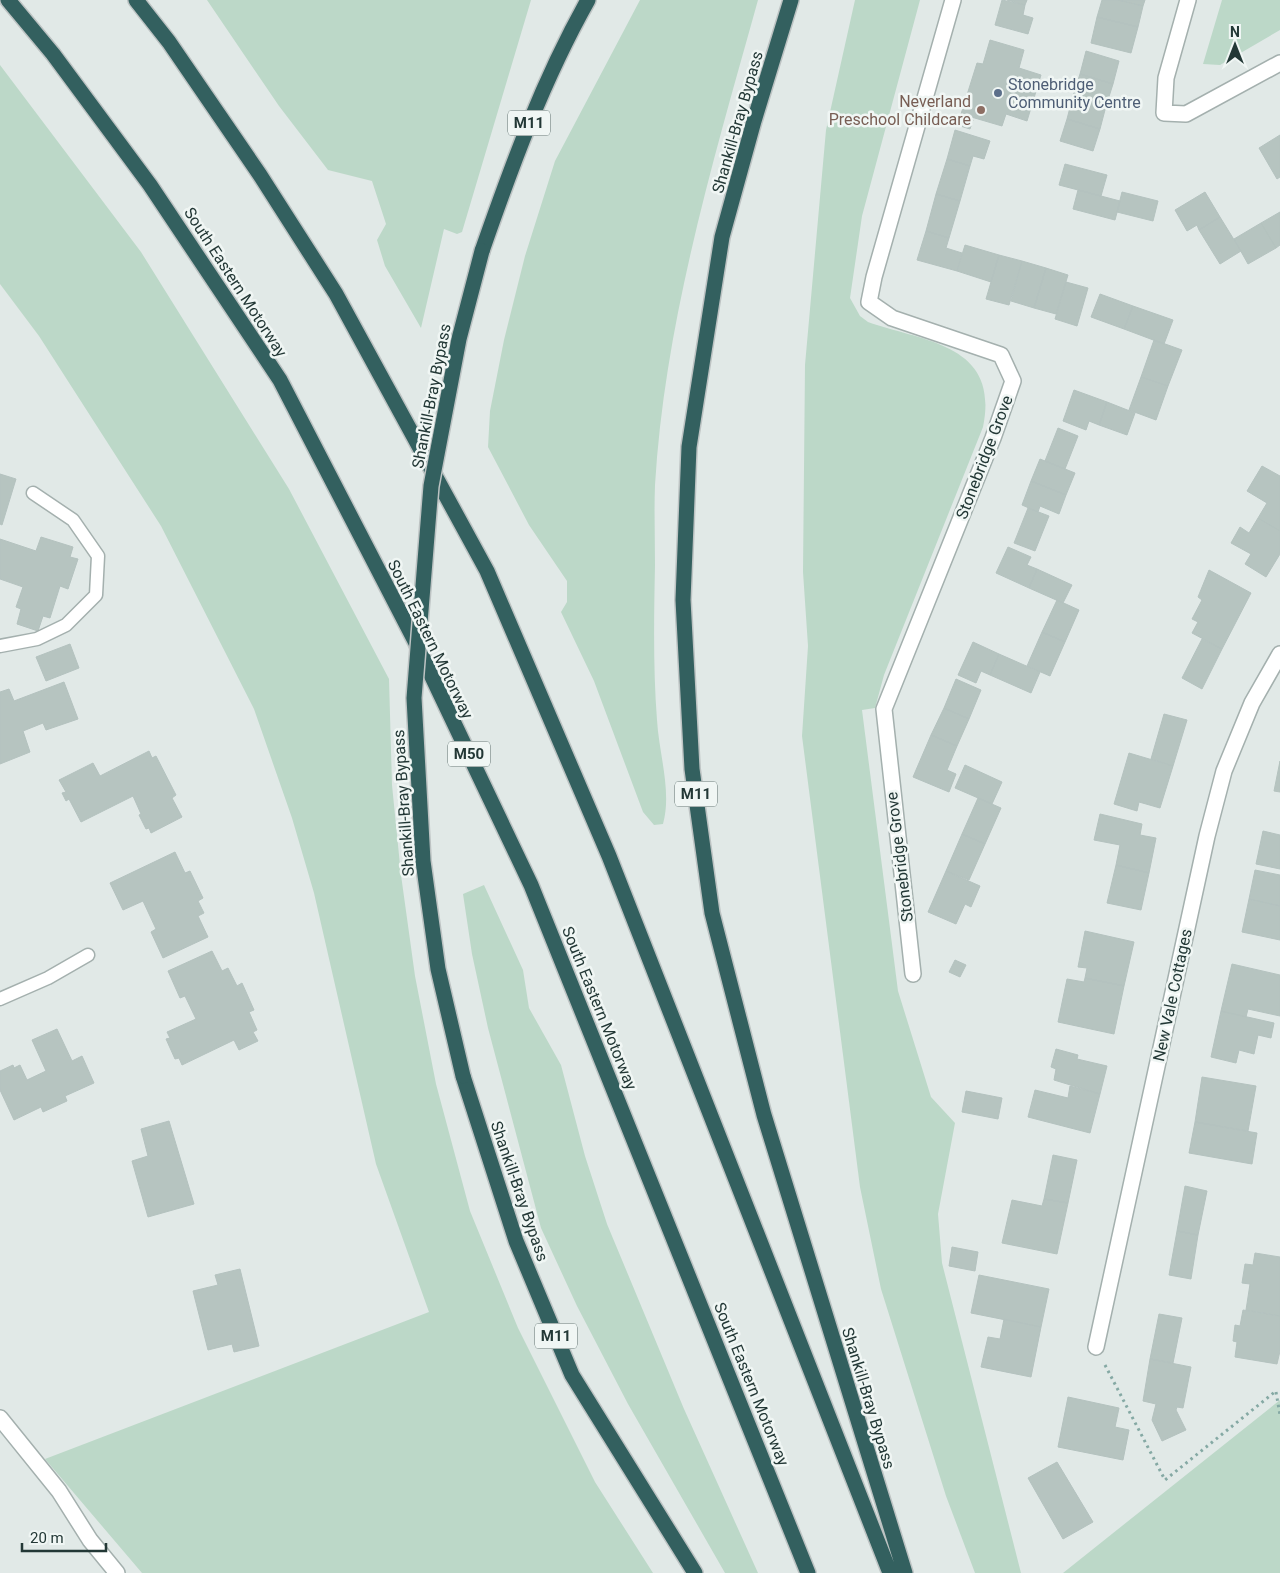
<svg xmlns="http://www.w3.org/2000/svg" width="1280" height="1573" viewBox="0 0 1280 1573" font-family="Roboto,sans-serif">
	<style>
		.green { fill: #bcd8c8 }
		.building { fill: #b6c4c0; stroke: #b4c2bf }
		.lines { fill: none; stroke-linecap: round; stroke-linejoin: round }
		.service-casing { stroke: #a4b0ae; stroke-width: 15 }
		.minor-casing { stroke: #a4b0ae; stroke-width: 18 }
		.tertiary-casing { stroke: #a4b0ae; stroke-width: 18 }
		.motorway-casing { stroke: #bdc3c3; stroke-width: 18 }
		.path { stroke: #85a9a4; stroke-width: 3; stroke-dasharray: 2.5 4; stroke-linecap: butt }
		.service { stroke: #fff; stroke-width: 12 }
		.minor { stroke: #fff; stroke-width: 15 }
		.tertiary { stroke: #fff; stroke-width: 15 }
		.motorway { stroke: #33605f; stroke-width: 15 }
		.motorway-bridge-casing { stroke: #bdc3c3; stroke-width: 18; stroke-linecap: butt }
		.motorway-bridge { stroke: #33605f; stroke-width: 15 }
		.service-dot { fill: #5c6f8a; stroke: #f0f6f4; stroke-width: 2 }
		.education-dot { fill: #8d6e63; stroke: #f0f6f4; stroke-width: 2 }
		.labels { text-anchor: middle; stroke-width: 5; stroke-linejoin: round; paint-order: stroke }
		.shield { fill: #f0f6f4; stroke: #60716f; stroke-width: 1 }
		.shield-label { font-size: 15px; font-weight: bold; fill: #233836 }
		.service-label { font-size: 16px; fill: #4e5e75; stroke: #f0f6f4; text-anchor: start }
		.education-label { font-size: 16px; fill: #785e54; stroke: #f0f6f4; text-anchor: end }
		.street-label { font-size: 16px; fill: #233836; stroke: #f0f6f4 }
	</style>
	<rect width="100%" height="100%" fill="#e1e9e7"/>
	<!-- green -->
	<path class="green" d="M207 0H531L462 232 457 234 444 229 421 328 385 266 377 240 386 224 372 181 328 170 279 106Z
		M640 0H758C714 158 665 320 655 485 654 511 655 538 655 565 654 616 653 669 657 720 659 754 672 792 663 824L654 825 643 812 594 681 561 612 567 602V581L529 525 488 447 490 411 504 340 525 256 555 161Z
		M855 0H920L862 216 850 298 860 316 868 322C925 342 1000 344 983 427L884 675 875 708 862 710 898 991 931 1097 955 1123 938 1214 942 1263 1021 1573H975L946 1496 881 1289 860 1187 802 736 808 646 803 572 805 365 826 130Z
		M1222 0H1280V30L1220 65 1203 64Z
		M0 65 141 252 289 489 389 679 392 785 401 875 415 976 436 1084 470 1211 518 1328 595 1482 653 1573H142L45 1459 429 1312 376 1164 314 893 292 818 254 709 161 526 39 336 0 284Z
		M484 885 523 970 529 1008 561 1065 585 1156 607 1224 684 1409 758 1573H725L628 1404 577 1306 541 1228 488 1028 472 954 463 894Z
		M1280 1400V1573H1063Z"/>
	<!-- building -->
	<path class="building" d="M1002 0 1025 5 1023 15 1033 18 1028 34 995 25Z
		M1007 0H1027L1025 5Z
		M1102 0H1118L1143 6 1138 27 1097 17Z
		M1118 0H1145L1143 6Z
		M1097 17 1138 27 1131 53 1091 43Z
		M990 40 1024 50 1019 68 1041 75 1027 121 1006 114 1002 126 961 114 977 63 983 64Z
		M1086 51 1119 61 1113 84 1080 74Z
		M1080 74 1113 84 1106 106 1073 96Z
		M1073 96 1106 106 1100 129 1067 119Z
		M960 116 973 120 970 129 957 125Z
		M1067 119 1100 129 1093 151 1060 141Z
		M955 130 990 141 984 159 973 156 970 166 947 159Z
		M1280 135V177L1277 179 1259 148Z
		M947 159 970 166 960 201 936 194Z
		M1065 164 1107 175 1101 196 1059 185Z
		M1078 190 1120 201 1115 220 1073 209Z
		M1122 192 1158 201 1153 221 1117 212Z
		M1205 192 1220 217 1199 230 1197 225 1187 231 1175 210Z
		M936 194 960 201 949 238 926 231Z
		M1280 212V245L1276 248 1261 223Z
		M1220 217 1241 251 1220 264 1199 230Z
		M1261 223 1276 248 1248 264 1234 239Z
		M926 231 949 238 946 248 962 253 957 271 917 260Z
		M965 245 999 255 991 282 957 271Z
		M999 255 1022 261 1009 305 986 299Z
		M1022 261 1046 268 1034 308 1011 301Z
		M1046 268 1068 275 1056 314 1034 308Z
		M1066 282 1088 288 1077 326 1055 319Z
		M1100 294 1133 306 1124 329 1091 317Z
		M1133 306 1173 320 1164 344 1124 329Z
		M1154 340 1182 350 1168 386 1141 377Z
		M1141 377 1168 386 1156 420 1129 410Z
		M1074 390 1107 402 1099 425 1089 421 1086 430 1063 421Z
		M1107 402 1135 413 1127 435 1099 425Z
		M1058 428 1078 436 1065 469 1045 461Z
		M1040 459 1075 473 1066 495 1031 481Z
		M1262 466 1280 476V531L1258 518 1267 503 1247 491Z
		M0 474 16 479 2 525 0 524Z
		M1031 481 1066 495 1059 514 1040 506 1038 512 1022 505Z
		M1028 508 1049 516 1035 551 1014 543Z
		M1258 518 1280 531V554L1266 577 1245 564 1251 554 1231 543 1240 527 1249 533Z
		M41 537 73 547 70 557 78 559 68 589 60 586 50 618 43 616 38 631 17 624 21 609 16 607 23 587 0 579V539L36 551Z
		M1008 547 1031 557 1027 565 1037 569 1029 588 996 573Z
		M1037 569 1072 585 1063 603 1029 588Z
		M1209 570 1251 593 1222 649 1192 633 1198 622 1192 619 1202 600 1198 597Z
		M1057 600 1079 610 1065 642 1042 632Z
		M1042 632 1065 642 1050 676 1027 666Z
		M1202 639 1222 649 1202 689 1182 678Z
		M973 642 999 654 990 675 981 671 976 683 958 675Z
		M70 644 79 668 46 681 36 657Z
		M999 654 1040 672 1031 693 990 675Z
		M956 679 981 690 969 719 944 708Z
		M64 682 78 719 46 730 43 723 23 731 30 752 0 764V692L9 689 14 701Z
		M944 708 969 719 957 746 931 735Z
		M1164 714 1187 720 1173 766 1151 759Z
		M931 735 957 746 947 770 956 774 949 792 913 777Z
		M149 751 152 758 156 756 176 795 172 798 182 817 151 833 149 828 146 829 139 815 141 814 133 796 81 822 69 799 66 801 62 793 66 792 59 780 93 763 100 776Z
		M1129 753 1173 766 1160 808 1139 802 1137 811 1114 804Z
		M1280 761V792L1274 791Z
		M965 765 1002 782 992 804 955 788Z
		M978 798 1001 808 985 844 962 834Z
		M1100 814 1142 824 1140 835 1156 838 1149 873 1116 865 1120 845 1094 840Z
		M1263 831 1280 835V869L1256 864Z
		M962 834 985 844 969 880 946 871Z
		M175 852 185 873 190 871 203 898 198 901 204 913 198 916 208 937 163 958 151 932 156 929 143 901 123 910 110 883Z
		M1116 865 1149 873 1141 910 1107 903Z
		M1255 870 1280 875V906L1249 899Z
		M946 871 980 886 971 907 965 904 956 924 928 912Z
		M1249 899 1280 906V940L1242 932Z
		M1085 931 1134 942 1124 986 1085 978 1087 968 1078 967Z
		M212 951 222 971 228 968 237 986 242 983 254 1010 249 1012 257 1030 253 1032 258 1041 239 1050 234 1040 182 1065 179 1058 175 1059 166 1039 170 1038 167 1032 196 1019 185 996 180 998 168 971Z
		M955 960 966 965 960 977 949 972Z
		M1232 964 1280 975V1016L1248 1009 1246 1017 1221 1011Z
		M1085 978 1124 986 1114 1034 1058 1022 1067 979 1084 982Z
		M1221 1011 1274 1023 1271 1038 1258 1035 1254 1054 1239 1050 1236 1063 1211 1057Z
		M57 1029 72 1061 82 1056 94 1083 65 1096 67 1101 43 1112 41 1107 14 1120 0 1090V1071L13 1065 14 1068 20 1065 27 1080 46 1071 32 1040Z
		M1056 1049 1078 1055 1077 1059 1107 1066 1100 1094 1054 1080 1056 1069 1051 1067Z
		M1202 1077 1256 1086 1248 1131 1195 1122Z
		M1070 1086 1100 1094 1090 1133 1028 1117 1035 1090 1068 1098Z
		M966 1091 1002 1098 998 1119 962 1112Z
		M169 1121 194 1204 148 1217 132 1161 148 1156 141 1129Z
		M1195 1122 1257 1133 1252 1164 1189 1153Z
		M1053 1155 1077 1160 1068 1203 1044 1199Z
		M1185 1186 1207 1191 1198 1235 1177 1231Z
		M1044 1199 1068 1203 1057 1254 1002 1243 1012 1200 1042 1206Z
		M1177 1231 1198 1235 1191 1279 1169 1275Z
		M952 1247 978 1252 975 1271 949 1266Z
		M1255 1253 1280 1257V1316L1246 1310 1250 1284 1242 1283 1245 1264 1253 1265Z
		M240 1269 259 1346 234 1352 232 1344 208 1350 193 1291 218 1285 215 1275Z
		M979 1275 1049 1289 1041 1327 971 1313Z
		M1243 1310 1280 1316V1351L1277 1364 1235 1357 1237 1342 1233 1341 1235 1325 1240 1326Z
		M1159 1314 1182 1318 1173 1363 1150 1359Z
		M1004 1319 1041 1327 1031 1377 981 1367 988 1337 1000 1339Z
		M1150 1359 1191 1367 1183 1408 1177 1407 1176 1410 1186 1430 1162 1441 1152 1420 1156 1404 1143 1401Z
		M1068 1397 1119 1408 1115 1427 1129 1430 1123 1460 1058 1447Z
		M1057 1462 1093 1522 1063 1539 1028 1478Z"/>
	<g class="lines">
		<defs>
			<path id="service" d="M0 646 37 639 66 625 96 595 98 556 73 520 33 493
				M0 999 48 978 88 955"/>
			<path id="minor" d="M1188 0 1166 78 1164 113 1186 114 1280 63
				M913 974 884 709 993 438 1013 381 1001 355 892 318 869 302 874 277 953 0
				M1096 1347 1207 836 1224 771 1252 703 1280 654"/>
			<path id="tertiary" d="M0 1418 59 1491 90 1540 117 1573"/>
			<path id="motorway" d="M8 0 53 54 150 185 280 380 415 641 531 885 808 1573
				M136 0 169 42 260 175 336 294 487 571 609 856 890 1573
				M791 0 754 121 722 237 689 447 683 600 692 769 712 913 764 1115 905 1573
				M482 251C512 165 543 80 588 0
				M463 1076 516 1241 572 1375 695 1573"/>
		</defs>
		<!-- service casing -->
		<use href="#service" class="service-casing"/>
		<!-- minor casing -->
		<use href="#minor" class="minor-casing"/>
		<!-- tertiary casing -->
		<use href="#tertiary" class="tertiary-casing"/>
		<!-- motorway casing -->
		<use href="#motorway" class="motorway-casing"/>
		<!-- path -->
		<path class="path" d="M1105 1365 1165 1480 1276 1391
			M1276 1392 1280 1415"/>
		<!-- service -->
		<use href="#service" class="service"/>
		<!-- minor -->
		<use href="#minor" class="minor"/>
		<!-- tertiary -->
		<use href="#tertiary" class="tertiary"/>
		<!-- motorway -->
		<use href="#motorway" class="motorway"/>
		<defs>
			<path id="motorway-bridge" d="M463 1076 438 969 423 861 414 698 431 486 459 339 482 251"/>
		</defs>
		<!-- motorway-bridge casing -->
		<use href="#motorway-bridge" class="motorway-bridge-casing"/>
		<!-- motorway-bridge -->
		<use href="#motorway-bridge" class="motorway-bridge"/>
	</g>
	<!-- markers -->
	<circle class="service-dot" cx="998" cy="93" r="5"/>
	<circle class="education-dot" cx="981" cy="110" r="5"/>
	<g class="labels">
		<!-- shield labels -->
		<g class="shield">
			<rect x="508" y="110.5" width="42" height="25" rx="4"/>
			<rect x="448" y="741.5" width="42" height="25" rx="4"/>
			<rect x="675" y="781.5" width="42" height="25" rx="4"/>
			<rect x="535" y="1323.5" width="42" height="25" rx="4"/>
		</g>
		<g class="shield-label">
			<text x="529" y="128">M11</text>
			<text x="469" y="759">M50</text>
			<text x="696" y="799">M11</text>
			<text x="556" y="1341">M11</text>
		</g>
		<!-- service labels -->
		<g class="service-label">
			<text x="1008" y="90">Stonebridge<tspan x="1008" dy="18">Community Centre</tspan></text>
		</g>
		<!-- education labels -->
		<g class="education-label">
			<text x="971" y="107">Neverland<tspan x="971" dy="18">Preschool Childcare</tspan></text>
		</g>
		<!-- street labels -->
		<g class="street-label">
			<text transform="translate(737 122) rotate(-74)" y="6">Shankill-Bray Bypass</text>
			<text transform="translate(236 282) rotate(57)" y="6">South Eastern Motorway</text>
			<text transform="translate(431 396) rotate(-79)" y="6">Shankill-Bray Bypass</text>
			<text transform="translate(984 457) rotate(-69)" y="6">Stonebridge Grove</text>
			<text transform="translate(431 639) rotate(64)" y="6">South Eastern Motorway</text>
			<text transform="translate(403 803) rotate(-94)" y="6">Shankill-Bray Bypass</text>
			<text transform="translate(899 857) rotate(-97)" y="6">Stonebridge Grove</text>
			<text transform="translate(1172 995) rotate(-78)" y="6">New Vale Cottages</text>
			<text transform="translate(600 1008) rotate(68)" y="6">South Eastern Motorway</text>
			<text transform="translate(520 1191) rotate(71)" y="6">Shankill-Bray Bypass</text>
			<text transform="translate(752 1384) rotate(68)" y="6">South Eastern Motorway</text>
			<text transform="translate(869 1398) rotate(73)" y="6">Shankill-Bray Bypass</text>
		</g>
	</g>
	<!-- north arrow -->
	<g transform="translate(1235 45)" stroke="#f0f6f4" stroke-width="4" paint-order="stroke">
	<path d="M0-4L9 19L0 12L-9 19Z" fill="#233836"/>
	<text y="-8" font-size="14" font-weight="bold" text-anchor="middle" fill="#233836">N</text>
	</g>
	<!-- scale -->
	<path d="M22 1543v8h84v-8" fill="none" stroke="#233836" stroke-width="2.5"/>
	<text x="30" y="1543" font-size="15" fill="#233836" stroke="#f0f6f4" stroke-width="4" paint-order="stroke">20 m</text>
</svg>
